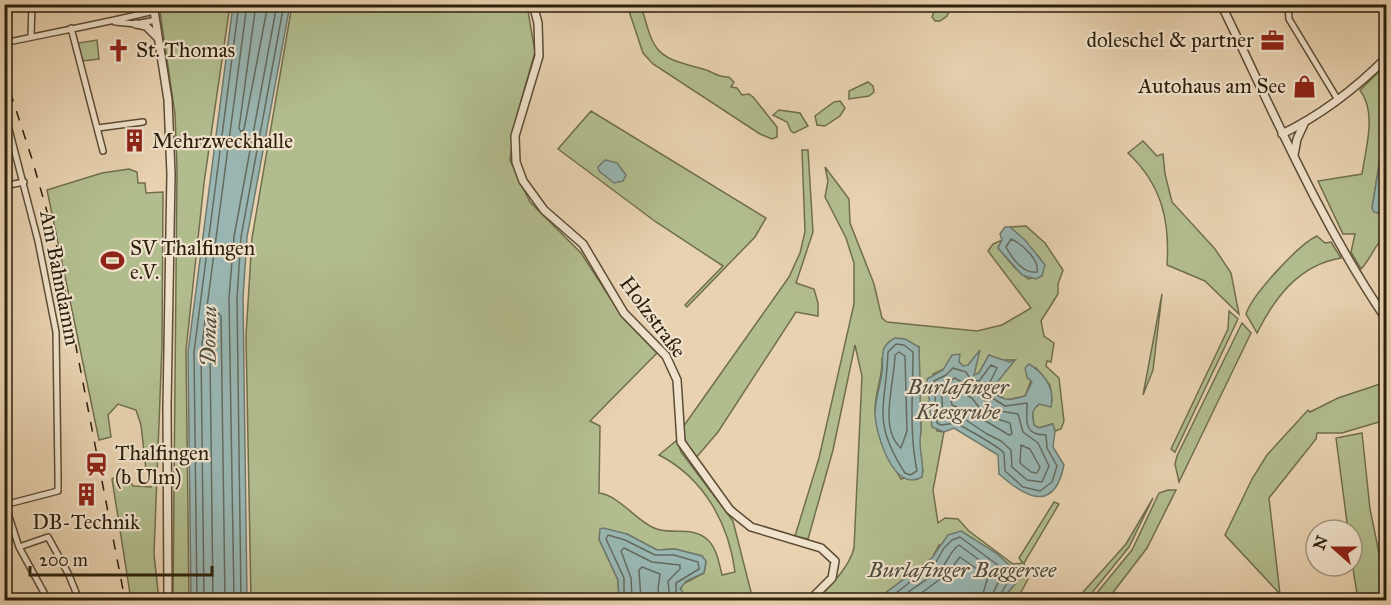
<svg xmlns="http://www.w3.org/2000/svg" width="1391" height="605" viewBox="0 0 1391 605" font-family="'IM FELL Great Primer',serif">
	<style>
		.green { fill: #b2bd8e; stroke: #706e4d; stroke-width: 1.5; fill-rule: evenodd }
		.water { fill: #99b6b2; stroke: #6e7a70; stroke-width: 1.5 }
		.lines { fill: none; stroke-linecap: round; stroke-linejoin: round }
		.shore { stroke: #636b5f; stroke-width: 1.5 }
		.minor-casing { stroke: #5c4c35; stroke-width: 8 }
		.tertiary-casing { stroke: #5c4c35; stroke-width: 10 }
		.minor { stroke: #f0e2cc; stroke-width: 5 }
		.tertiary { stroke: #f0e2cc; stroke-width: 7 }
		.rail { stroke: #2d200c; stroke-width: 1.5; stroke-dasharray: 10 10; stroke-linecap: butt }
		.labels { text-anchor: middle; stroke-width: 4.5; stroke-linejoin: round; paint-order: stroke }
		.poi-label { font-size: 21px; fill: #2d200c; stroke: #f0e2cc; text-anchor: start }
		.street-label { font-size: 21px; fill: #2d200c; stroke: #f0e2cc }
		.water-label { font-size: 22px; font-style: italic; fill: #4d4d3e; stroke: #f0e2cc }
	</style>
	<rect width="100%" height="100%" fill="#e8d2b0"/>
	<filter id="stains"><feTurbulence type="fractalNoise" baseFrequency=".00333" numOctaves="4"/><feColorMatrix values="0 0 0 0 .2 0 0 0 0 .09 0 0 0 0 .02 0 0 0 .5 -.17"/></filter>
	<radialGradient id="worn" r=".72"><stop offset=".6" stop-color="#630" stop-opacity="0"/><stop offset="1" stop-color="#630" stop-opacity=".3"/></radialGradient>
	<!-- green -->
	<path class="green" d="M159 5H230L204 183 186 350 189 600H173L177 169 175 114Z
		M292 5H527L535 52 516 119 510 160 530 202 581 253 623 318 657 353 590 421 600 426 599 493C620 496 634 519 654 528 672 536 692 525 708 540 717 549 719 563 722 575L735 572C729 524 704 478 659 455L677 440 681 452 733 521 753 600C731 600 701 605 681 593V585L704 573 706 562 702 556 675 549 657 550 627 534 599 539 618 580 619 600H251L246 336 252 238Z
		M627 5H641C654 52 654 57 703 69 712 71 718 78 729 77L734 82 731 87 737 88 742 95 749 94 753 97 777 127V137L772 139 760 134 653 64 643 53Z
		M937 5H952L947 16 940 21H935L932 17Z
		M97 40 99 59 83 61 78 43Z
		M1386 65V123L1372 208 1379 214H1386V235C1376 242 1371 259 1361 269L1351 252 1355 234H1343L1318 181 1362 174C1366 147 1377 113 1360 90Z
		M868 82 873 86 874 92 869 96 849 99V91Z
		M840 101 845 108 840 116 825 126 817 125 815 116 834 102Z
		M779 110 800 113 808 126 794 133 791 131 787 122 773 115Z
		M591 111 766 218 755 237 687 307 685 305 723 266 656 222 558 149Z
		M1143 141 1157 156 1163 154 1165 174 1172 202 1215 249 1231 273 1239 314 1205 281 1167 265C1170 221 1162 185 1128 153Z
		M802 150H808L813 232 796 283 814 289 818 303V316L796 312 718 432 695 459 685 440 683 427 789 277 800 253 805 232Z
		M825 167 849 199 850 223 874 284 882 318 887 322 977 331 1002 325 1031 308 988 251 993 244 1002 240 998 248 1014 267 1028 279 1042 276 1040 258 1010 227 1026 226 1045 243 1063 270 1058 284V294L1041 321 1044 336 1054 343 1051 362 1047 361 1046 366 1059 378 1064 421 1061 429 1055 431 1052 424 1039 428 1034 425 1032 411 1039 404 1052 401 1050 385 1036 368 1025 396 1006 400 995 393 994 385 1015 360H998L989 355 977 376 974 375 975 365 963 366 959 362 933 374 937 431 944 432 933 490 938 523 945 518 958 519 969 531 1013 564 1023 563 1019 558 1054 502 1059 504 1024 563 1028 579 1017 600H1002L1018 580V573L983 546 939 545 932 558 876 600H816C830 586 849 568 854 548L862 376 855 345 833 450 808 539 795 536 819 458 854 304V263L846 238 825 197 828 181ZM919 347 921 432 918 445 923 472 901 479C890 462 876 430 875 409 875 392 883 376 882 359Z
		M129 169 137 172 138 183H145L146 193 163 192 162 345 154 554 159 600H131L112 479 124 473 133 486 151 487 155 475 152 470H146L141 425 136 410 118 404 108 415 111 437 99 440 47 190 102 173Z
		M1317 236 1325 243 1331 242 1341 258C1299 265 1275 297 1257 333L1246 314C1252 295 1299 244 1317 236Z
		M1162 294 1153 370 1143 395Z
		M1229 311 1238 319 1175 452 1171 449 1228 329Z
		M1242 323 1251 333 1179 482 1175 464 1177 456Z
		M1386 382V420L1342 433H1317L1316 439 1269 498 1280 594 1225 535 1252 479 1267 455 1308 410 1310 412 1338 398Z
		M1362 433 1370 509 1386 587V600H1358L1352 562V530H1348L1336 438Z
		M1168 490H1176L1147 548 1111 595 1115 600H1091L1132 550 1159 493Z
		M1153 498 1129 547 1091 594 1084 600H1076L1126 544Z"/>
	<!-- water -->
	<path class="water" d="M233 5H290L247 237 243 298 247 600H191L188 352Z
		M1386 123V214L1374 212 1372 208Z
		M605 160 617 163 626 175 623 181 614 183 599 171 598 167Z
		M1005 227H1010L1025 240 1045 265 1042 276 1036 279 1022 275 998 248 1002 240 1000 234Z
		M895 338 905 339 919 347 921 432C917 448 925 462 922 477 894 494 876 435 875 414 875 400 880 387 882 373 884 356 878 347 895 338Z
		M980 350 974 375 979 373 989 355 1009 362 1015 360 995 385V393C1004 403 1014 399 1025 396L1032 382 1027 377 1025 368 1029 364C1045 374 1055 387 1051 407L1039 404C1031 411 1032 415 1034 425L1039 428 1053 424 1055 431 1053 447 1064 465C1054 514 1025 497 999 474L998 455 954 428 944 432 932 427 927 379 943 370 952 355 960 354 959 362 963 366 968 365Z
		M603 528 627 534 657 550 675 549 702 556 706 561 704 573 686 581 680 589 688 597 711 600H619L618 580 599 539 600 529Z
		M961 531 996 553 1018 573V580L1002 600H876L932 558 948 535Z"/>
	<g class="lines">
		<!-- shore -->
		<path class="shore" d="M256 4 239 128 241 132 244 129 268 4
			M1011 239C1021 243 1040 260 1037 272 1023 274 1012 258 1006 247Z
			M896 344 904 345 913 352C913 392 909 432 917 471L910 475 905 473C871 420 886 408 888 352Z
			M899 352 905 356 907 431 901 448C878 429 895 381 895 355Z
			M991 365 997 368 989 384 991 397 1005 406 1027 403C1028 411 1022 430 1037 434 1040 435 1043 434 1046 435L1047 448 1057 466 1052 482 1040 491 1023 487 1005 471 1004 453C998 446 967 429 956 423L941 425 937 423 934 381 946 375 953 368 966 372 971 380 979 381Z
			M955 378 969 387 980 389C987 413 998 410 1018 414L1023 432 1038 443 1049 466 1042 482 1027 480 1012 467 1011 450 1001 441 987 434 960 416 943 414 941 387Z
			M957 390 972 398 984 414 983 418 952 405 950 393Z
			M988 416 1010 423 1012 434 1009 435 984 420Z
			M1021 445 1030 449 1040 467 1037 473 1031 472 1020 463Z
			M197 600 194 352 239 4
			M204 600 201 352 247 4
			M213 600 210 353 215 316 218 313 221 316 225 600
			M234 600 229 298 234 237 277 4
			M241 600 237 298 241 237 284 4
			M624 600V578L606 539 608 535 625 540 655 555H674L698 562 699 569 676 583V595L682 600
			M632 600 631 578 621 551 624 548 652 562 680 565V569L668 581 670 600
			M641 600 639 570 642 567 660 574 658 589 660 600
			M887 600 936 562 944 548 952 540 960 537 1011 575 998 600
			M899 600C912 587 929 580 941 568 949 560 950 551 959 545L1001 576 990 600
			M912 600 947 574 960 557 988 577 981 600"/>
		<defs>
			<path id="minor" d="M1288 4 1289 19 1338 100
				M115 22 136 24 156 20
				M71 28 103 151
				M31 37 32 4
				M4 43C55 32 105 23 154 11
				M4 110 38 241 56 332 58 475V491L4 505
				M98 128 143 122
				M4 186 24 182
				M4 501 19 547 48 600
				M19 547 48 537 69 575 79 600"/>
			<path id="tertiary" d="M153 4 168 100 171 174 167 407 168 600
				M533 4 538 23 539 56 515 136 516 162 523 181 544 210 583 244 624 313 666 356 677 380 681 442 730 510 751 527 821 548 835 561 832 578 810 600
				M1221 4C1273 111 1319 220 1386 319
				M136 24 146 26 158 38
				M1282 134C1321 115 1356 88 1386 58
				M1294 155 1297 139 1304 124"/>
		</defs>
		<!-- minor casing -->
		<use href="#minor" class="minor-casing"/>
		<!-- tertiary casing -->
		<use href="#tertiary" class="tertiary-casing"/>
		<!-- minor -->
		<use href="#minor" class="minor"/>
		<!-- tertiary -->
		<use href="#tertiary" class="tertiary"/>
		<!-- rail -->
		<path class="rail" d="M4 73 32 159 56 243 125 600"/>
	</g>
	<!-- icons -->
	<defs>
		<symbol id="office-bare" viewBox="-9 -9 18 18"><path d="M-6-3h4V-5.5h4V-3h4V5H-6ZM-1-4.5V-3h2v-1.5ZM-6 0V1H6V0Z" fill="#8f2418" stroke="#f0e2cc" stroke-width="2.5" paint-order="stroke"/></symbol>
		<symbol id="church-bare" viewBox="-9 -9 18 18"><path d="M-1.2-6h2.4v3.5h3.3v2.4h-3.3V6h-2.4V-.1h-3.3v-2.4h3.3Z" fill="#8f2418" stroke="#f0e2cc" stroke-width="2.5" paint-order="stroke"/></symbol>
		<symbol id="shop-bare" viewBox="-9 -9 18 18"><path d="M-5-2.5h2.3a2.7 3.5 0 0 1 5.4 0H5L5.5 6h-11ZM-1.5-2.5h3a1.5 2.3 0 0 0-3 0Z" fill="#8f2418" stroke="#f0e2cc" stroke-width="2.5" paint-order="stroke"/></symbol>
		<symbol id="building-bare" viewBox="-9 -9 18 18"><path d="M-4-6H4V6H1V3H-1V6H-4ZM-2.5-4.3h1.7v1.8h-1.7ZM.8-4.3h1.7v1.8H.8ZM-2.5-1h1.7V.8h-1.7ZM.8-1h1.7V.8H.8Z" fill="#8f2418" stroke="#f0e2cc" stroke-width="2.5" paint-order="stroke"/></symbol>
		<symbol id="stadium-bare" viewBox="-9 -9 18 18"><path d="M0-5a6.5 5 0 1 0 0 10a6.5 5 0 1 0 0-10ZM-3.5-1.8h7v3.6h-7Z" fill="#8f2418" stroke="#f0e2cc" stroke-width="2.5" paint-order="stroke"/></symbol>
		<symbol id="station-bare" viewBox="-9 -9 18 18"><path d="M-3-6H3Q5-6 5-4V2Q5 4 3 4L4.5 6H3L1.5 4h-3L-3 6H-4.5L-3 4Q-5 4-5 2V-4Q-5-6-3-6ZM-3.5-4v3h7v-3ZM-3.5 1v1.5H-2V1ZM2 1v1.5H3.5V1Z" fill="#8f2418" stroke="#f0e2cc" stroke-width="2.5" paint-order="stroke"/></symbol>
	</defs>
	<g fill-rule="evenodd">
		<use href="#office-bare" x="1256" y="24" width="33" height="33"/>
		<use href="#church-bare" x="102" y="34" width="33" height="33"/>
		<use href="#shop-bare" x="1288" y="70" width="33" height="33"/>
		<use href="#building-bare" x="118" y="124" width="33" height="33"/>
		<use href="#stadium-bare" x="96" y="244" width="33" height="33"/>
		<use href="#station-bare" x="80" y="448" width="33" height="33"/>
		<use href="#building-bare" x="70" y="478" width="33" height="33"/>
	</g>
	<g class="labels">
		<!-- poi labels -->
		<g class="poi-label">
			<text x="1254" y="47" text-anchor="end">doleschel &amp; partner</text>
			<text x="136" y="57">St. Thomas</text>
			<text x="1286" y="93" text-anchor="end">Autohaus am See</text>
			<text x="152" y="148">Mehrzweckhalle</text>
			<text x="130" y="255">SV Thalfingen<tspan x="130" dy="24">e.V.</tspan></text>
			<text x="115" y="460">Thalfingen<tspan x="115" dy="24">(b Ulm)</tspan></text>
			<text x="86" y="529" text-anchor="middle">DB-Technik</text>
		</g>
		<!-- street labels -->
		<g class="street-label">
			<text transform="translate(60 278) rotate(79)" y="7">Am Bahndamm</text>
			<text transform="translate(653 317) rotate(53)" y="7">Holzstraße</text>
		</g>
		<!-- water labels -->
		<g class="water-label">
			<text transform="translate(208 336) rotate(-89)" y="8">Donau</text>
			<text x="958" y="394">Burlafinger<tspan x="958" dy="25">Kiesgrube</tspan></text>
			<text x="962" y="577">Burlafinger Baggersee</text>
		</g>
	</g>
	<!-- margin -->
	<rect width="1391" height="605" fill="none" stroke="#e8d2b0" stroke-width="24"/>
	<rect x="6" y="6" width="1379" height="593" fill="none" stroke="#2d200c" stroke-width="3"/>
	<rect x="12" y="12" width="1367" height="581" fill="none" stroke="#2d200c" stroke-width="1.5"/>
	<!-- north arrow -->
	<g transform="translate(1334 548) rotate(291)"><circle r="28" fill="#f0e2cc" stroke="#a2947f" stroke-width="1.5"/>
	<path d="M0-4.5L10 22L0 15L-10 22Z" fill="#8f2418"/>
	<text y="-9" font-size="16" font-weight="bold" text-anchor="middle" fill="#2d200c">N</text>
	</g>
	<!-- scale -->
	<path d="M30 566v9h182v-9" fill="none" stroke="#2d200c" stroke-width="3"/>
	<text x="39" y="566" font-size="18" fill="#2d200c" stroke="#f0e2cc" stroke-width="4.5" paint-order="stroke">200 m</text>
	<rect width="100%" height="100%" filter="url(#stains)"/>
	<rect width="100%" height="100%" fill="url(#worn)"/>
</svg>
